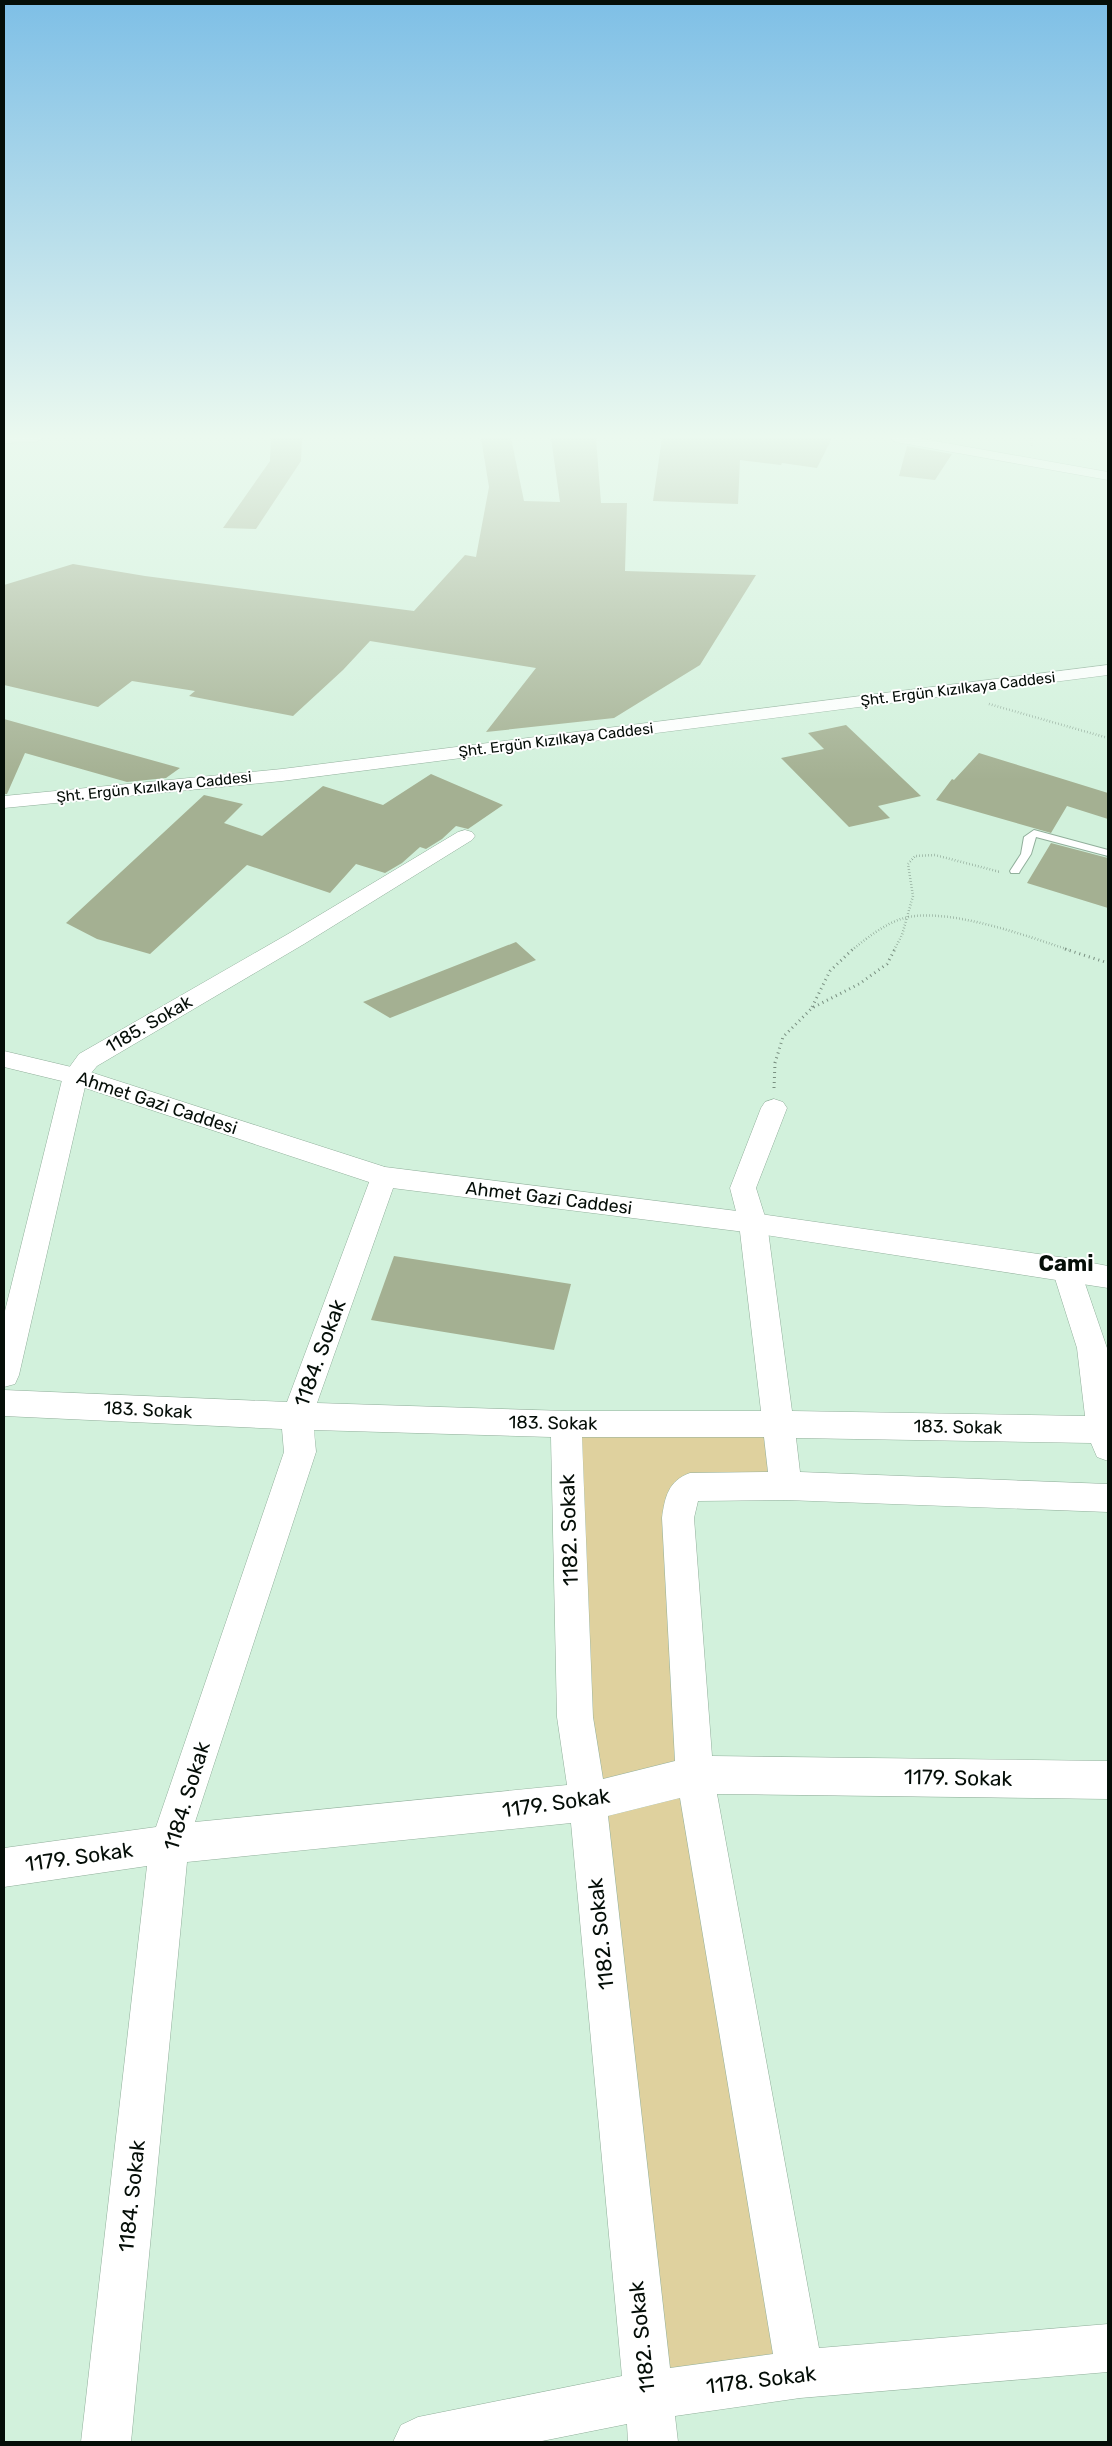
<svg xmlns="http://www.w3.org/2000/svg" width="1112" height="2446" viewBox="0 0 1112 2446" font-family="Rubik,sans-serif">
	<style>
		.green { fill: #dfd19e }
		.building { fill: #a4b092 }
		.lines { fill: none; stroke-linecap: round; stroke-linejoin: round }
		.service-casing { stroke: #91af9b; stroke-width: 2 }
		.minor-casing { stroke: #91af9b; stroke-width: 1 }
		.tertiary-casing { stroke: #91af9b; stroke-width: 1 }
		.path-far2 { stroke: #798f80; stroke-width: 2; stroke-dasharray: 0.5 2; stroke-linecap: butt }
		.path-far1 { stroke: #798f80; stroke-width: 2.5; stroke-dasharray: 0.5 2.5; stroke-linecap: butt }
		.path { stroke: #798f80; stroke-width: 3; stroke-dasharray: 1 4; stroke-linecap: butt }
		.service { fill: #fff; fill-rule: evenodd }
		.minor { fill: #fff; fill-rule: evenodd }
		.tertiary { fill: #fff; fill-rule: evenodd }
		.labels { text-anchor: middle; stroke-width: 4; stroke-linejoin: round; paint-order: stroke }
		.far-street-label { font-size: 15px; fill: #050e08; stroke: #fff }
		.street-label { font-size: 18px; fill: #050e08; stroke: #fff }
		.near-street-label { font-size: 21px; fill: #050e08; stroke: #fff }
		.district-label { font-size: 22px; font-weight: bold; fill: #050e08; stroke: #fff }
	</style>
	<rect width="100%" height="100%" fill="#d2f1dc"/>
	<!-- green -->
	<path class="green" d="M566 1424H779L786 1486 690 1487 695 1775 800 2374 648 2395Z"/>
	<!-- building -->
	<path class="building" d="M271 438H302L301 461 256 529 223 528 270 461Z
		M481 438H511L524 501 560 502 551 438H596L601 503H627L625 571 756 575 700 665 614 718 486 732 536 668 370 641 343 670 293 716 189 696 195 691 132 681 98 707 4 685V585L73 564 145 576 414 611 465 555 476 557 489 487Z
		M662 438H832L817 468 782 463 781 465 740 460 738 504 653 501Z
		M907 446 952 454 935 480 899 476Z
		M4 719 180 768 166 778 127 782 25 753 7 794H4Z
		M846 725 921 796 878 806 890 818 849 827 781 758 824 749 808 733Z
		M979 753 1108 793V819L1067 806 1051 833 936 800 952 779 954 780Z
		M431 774 503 805 468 829 456 826 442 839 426 849 420 847 402 863 385 873 356 864 330 893 247 865 150 954 97 939 66 923 204 795 243 804 224 823 262 836 323 786 383 805Z
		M1051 843 1108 858V908L1027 883Z
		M516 942 536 960 390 1018 363 1002Z
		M394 1256 571 1284 554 1350 371 1320Z"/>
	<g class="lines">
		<defs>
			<path id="service" d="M1034 830 1108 850V856L1036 837 1031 854 1020 871 1019 873H1011L1010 871 1021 854 1024 837Z"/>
			<path id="minor" d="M4 438H43L36 442 4 443Z
				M889 438H918L1108 472V480L896 442Z
				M1108 665V675L282 781 4 808V796L282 769Z
				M465 830 472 832 475 836 472 840 304 944 97 1066 87 1078 19 1375 15 1384 4 1387V1315L63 1076 79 1054 288 934 458 832Z
				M774 1099 783 1102 787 1108 756 1188 767 1223 792 1411 1085 1416 1077 1348 1052 1269 1056 1261 1066 1258 1076 1261 1080 1269 1107 1348 1108 1359V1461L1097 1457 1091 1443 796 1438 800 1472 1108 1484V1512L786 1500 698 1501 694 1518 712 1756 1108 1761V1799L717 1794 819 2348 1108 2324V2372L800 2398 675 2416 678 2442H628L627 2424 537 2442H393L401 2425 418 2417 622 2376 571 1823 187 1862 131 2442H81L147 1866 4 1887V1848L156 1827 284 1452 282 1429 4 1416V1390L287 1402 371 1177 375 1170 384 1167 393 1170 397 1177 317 1403 566 1411H761L739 1223 730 1188 761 1108 765 1102ZM314 1430 551 1437 557 1717 567 1785 195 1822 316 1452ZM582 1437H764L768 1472 690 1473C668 1481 665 1497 662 1518L675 1761 603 1779 593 1717ZM680 1798 773 2354 670 2368 608 1816Z"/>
			<path id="tertiary" d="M4 1051 84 1070 385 1167 753 1213 1066 1258 1108 1266V1288L753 1233 384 1187 70 1083 4 1067Z"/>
		</defs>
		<!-- service casing -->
		<use href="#service" class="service-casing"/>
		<!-- minor casing -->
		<use href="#minor" class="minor-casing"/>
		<!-- tertiary casing -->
		<use href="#tertiary" class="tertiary-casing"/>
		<!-- path-far2 -->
		<path class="path-far2" d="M1031 438 1032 447
			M1069 438 1108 443"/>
		<!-- path-far1 -->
		<path class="path-far1" d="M989 704 1108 738
			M852 950C867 938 883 925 901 919 943 905 1027 936 1069 950
			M894 950 902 935 913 896 908 864 915 856 935 855 1000 872"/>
		<!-- path -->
		<path class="path" d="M1065 949 1108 963
			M812 1007 830 971 853 949
			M774 1088 775 1063 783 1037 812 1008 859 984 887 964 895 949"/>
		<!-- service -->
		<use href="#service" class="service"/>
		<!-- minor -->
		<use href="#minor" class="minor"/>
		<!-- tertiary -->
		<use href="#tertiary" class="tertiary"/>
	</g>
	<!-- sky -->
	<linearGradient id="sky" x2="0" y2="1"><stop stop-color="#7ebfe6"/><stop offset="0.56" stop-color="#ebf9ef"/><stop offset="1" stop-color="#ebf9ef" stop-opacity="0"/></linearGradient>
	<rect width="1112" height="780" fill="url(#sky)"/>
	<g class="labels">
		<!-- far-street labels -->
		<g class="far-street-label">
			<text transform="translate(958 689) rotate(-7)" y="5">Şht. Ergün Kızılkaya Caddesi</text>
			<text transform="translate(556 740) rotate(-7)" y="5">Şht. Ergün Kızılkaya Caddesi</text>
			<text transform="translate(154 787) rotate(-6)" y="5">Şht. Ergün Kızılkaya Caddesi</text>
		</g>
		<!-- street labels -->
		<g class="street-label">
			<text transform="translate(149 1024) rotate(-30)" y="6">1185. Sokak</text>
			<text transform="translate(157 1103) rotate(18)" y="6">Ahmet Gazi Caddesi</text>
			<text transform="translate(549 1198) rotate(7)" y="6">Ahmet Gazi Caddesi</text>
			<text transform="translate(148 1410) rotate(3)" y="6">183. Sokak</text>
			<text transform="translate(553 1423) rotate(1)" y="6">183. Sokak</text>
			<text transform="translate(958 1427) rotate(1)" y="6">183. Sokak</text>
		</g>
		<!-- near-street labels -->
		<g class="near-street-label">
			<text transform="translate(320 1353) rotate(-70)" y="7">1184. Sokak</text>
			<text transform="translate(569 1530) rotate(-92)" y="7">1182. Sokak</text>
			<text transform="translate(958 1778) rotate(1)" y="7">1179. Sokak</text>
			<text transform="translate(187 1796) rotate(-73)" y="7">1184. Sokak</text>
			<text transform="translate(556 1803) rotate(-8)" y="7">1179. Sokak</text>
			<text transform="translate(79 1857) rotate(-8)" y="7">1179. Sokak</text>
			<text transform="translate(601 1934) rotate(-96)" y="7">1182. Sokak</text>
			<text transform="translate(132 2196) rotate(-84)" y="7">1184. Sokak</text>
			<text transform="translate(642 2337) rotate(-96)" y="7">1182. Sokak</text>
			<text transform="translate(761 2380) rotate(-7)" y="7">1178. Sokak</text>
		</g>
		<!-- district labels -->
		<g class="district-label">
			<text x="1066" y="1271">Cami</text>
		</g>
	</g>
	<!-- border -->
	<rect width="1112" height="2446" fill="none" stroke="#050e08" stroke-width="10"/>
</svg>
